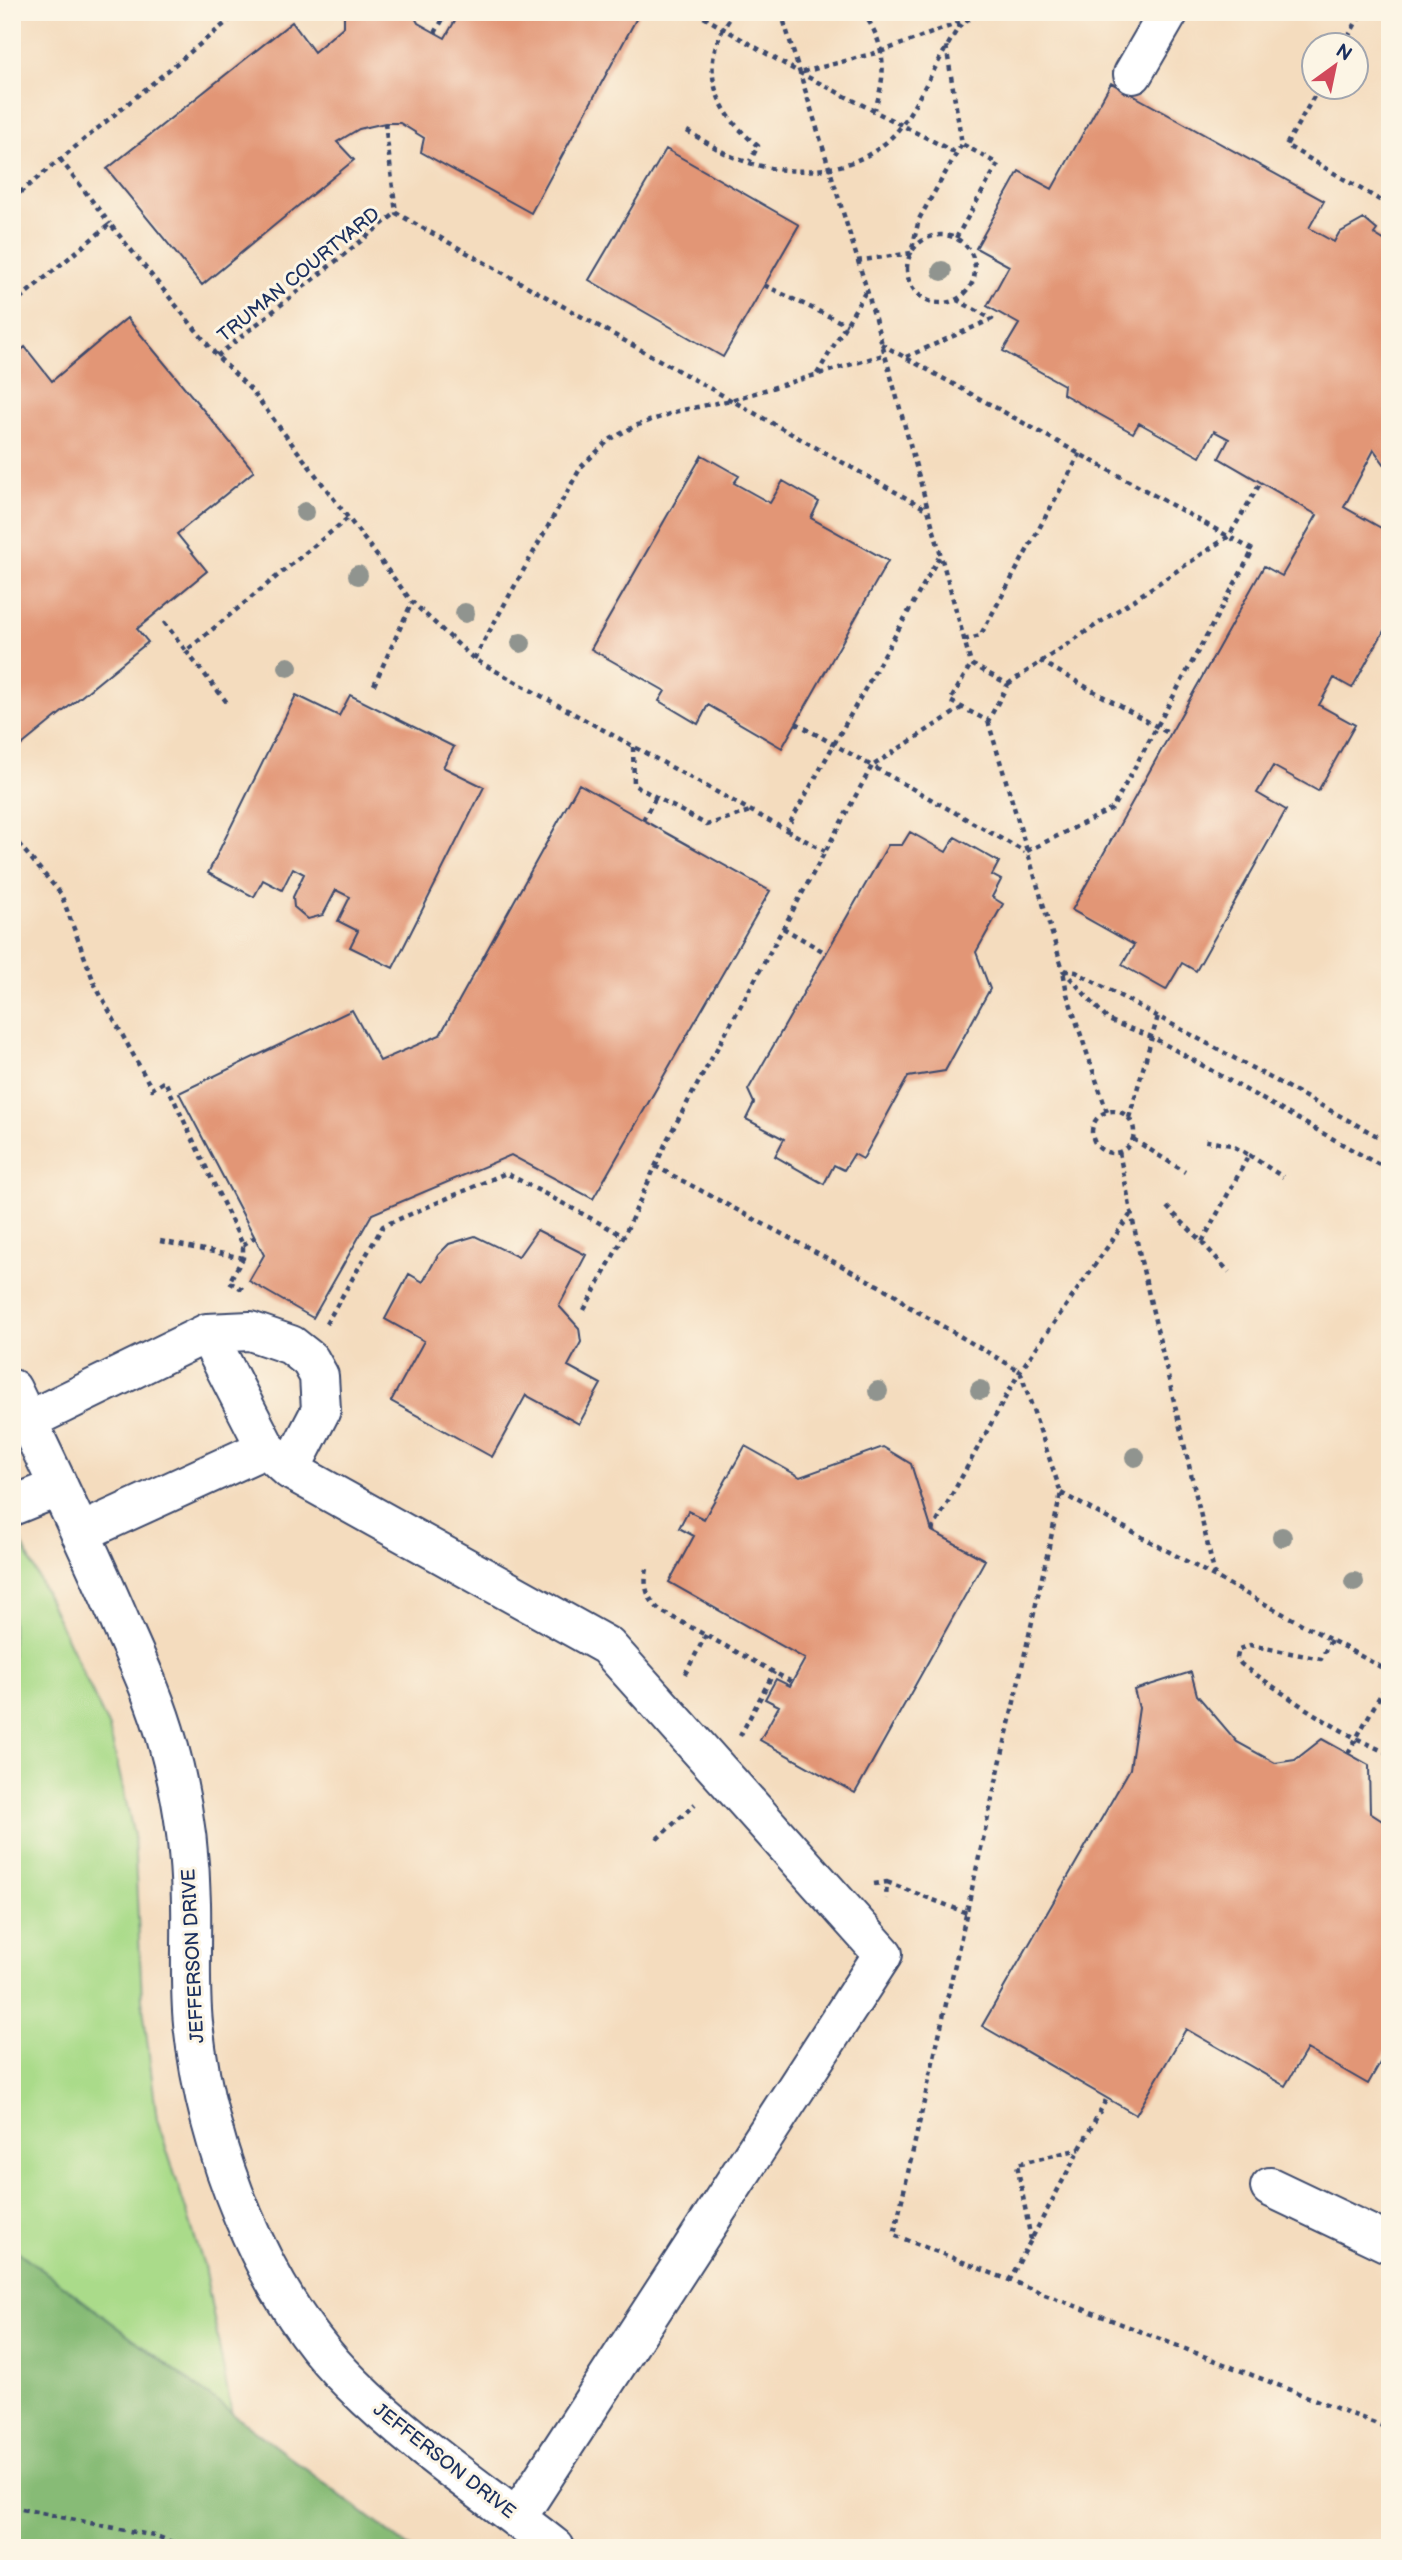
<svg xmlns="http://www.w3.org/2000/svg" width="1402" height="2560" viewBox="0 0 1402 2560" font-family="'Balsamiq Sans',sans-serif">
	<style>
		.green { fill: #aadb8a; stroke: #628574; stroke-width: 2 }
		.forest { fill: #87bb76; stroke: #51756a; stroke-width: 2 }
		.building { fill: #e29676 }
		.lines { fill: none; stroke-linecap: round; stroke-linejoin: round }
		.minor-casing { stroke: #3c496c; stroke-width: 42 }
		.path { stroke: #3c496c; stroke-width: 4.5; stroke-dasharray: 5 5; stroke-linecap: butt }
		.minor { stroke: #fff; stroke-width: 38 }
		.tree { fill: #90948f }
		.labels { text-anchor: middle; stroke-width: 6; stroke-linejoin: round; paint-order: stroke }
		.street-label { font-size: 19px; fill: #1b2f5e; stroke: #fcf5e5 }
	</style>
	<rect width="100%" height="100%" fill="#fcf5e5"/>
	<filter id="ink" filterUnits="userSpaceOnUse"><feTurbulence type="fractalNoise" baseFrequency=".0143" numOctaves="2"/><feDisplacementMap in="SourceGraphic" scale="14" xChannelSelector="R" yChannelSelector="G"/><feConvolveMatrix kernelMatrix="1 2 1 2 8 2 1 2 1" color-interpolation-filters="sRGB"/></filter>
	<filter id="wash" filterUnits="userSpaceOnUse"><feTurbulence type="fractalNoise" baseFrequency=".00686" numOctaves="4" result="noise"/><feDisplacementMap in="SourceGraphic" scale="28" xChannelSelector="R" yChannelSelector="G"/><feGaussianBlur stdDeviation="1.57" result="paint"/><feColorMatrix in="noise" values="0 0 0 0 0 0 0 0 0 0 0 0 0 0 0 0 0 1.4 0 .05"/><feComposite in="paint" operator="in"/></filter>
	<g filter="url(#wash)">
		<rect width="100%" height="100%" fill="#f4dcbe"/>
		<!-- green -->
		<path class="green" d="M12 1522 109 1728 134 1836 142 1999 157 2119 204 2266 232 2415 12 2247Z"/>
		<!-- forest -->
		<path class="forest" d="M12 2247 410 2548H12Z"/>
		<g id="blocks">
			<!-- building -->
			<path class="building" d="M344 12H412L418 23 445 38 460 12H640L531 213 421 152 424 138 400 123H385L359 129 337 142 354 160 202 285 107 169 292 22 314 52 344 26Z
				M1111 83 1324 201 1309 228 1334 242 1339 233 1364 219 1377 230 1374 234 1390 244V472L1374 450 1344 507 1390 533V620L1352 688 1334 678 1319 705 1355 725 1318 791 1273 766 1257 793 1286 810 1196 971 1182 963 1166 990 1122 965 1134 945 1072 910 1264 566 1282 576 1317 515 1219 458 1229 439 1214 431 1200 457 1139 423 1133 433 1063 394 1064 385 1003 351 1019 324 987 306 1009 266 976 248 1019 171 1052 189Z
				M666 149 799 225 723 357 589 280Z
				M127 318 254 471 177 534 207 571 137 629 148 642 12 753V358L25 347 52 381Z
				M702 455 739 476 734 483 770 503 783 481 819 502 811 518 888 561 782 748 708 705 698 724 659 701 665 691 591 649Z
				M296 695 339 716 350 695 454 747 443 767 484 787 393 968 350 947 358 931 338 921 350 897 336 890 323 915 308 919 294 907 293 897 304 874 293 868 282 890 263 880 254 897 208 873Z
				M579 784 770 891 593 1199 511 1155 372 1214 313 1318 249 1281 264 1255 179 1093 352 1010 380 1061 440 1035Z
				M910 832 946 852 955 837 999 862 992 875 1001 880 992 897 1003 904 976 952 990 989 945 1071 908 1077 863 1159 854 1154 844 1170 834 1165 824 1184 775 1156 784 1139 746 1119 754 1103 748 1090 888 845H902Z
				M537 1230 586 1255 559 1306 579 1328 581 1342 568 1366 601 1384 579 1424 526 1395 492 1457 391 1401 424 1341 385 1319 409 1274 423 1282 438 1255 449 1244 475 1236 518 1257Z
				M745 1446 800 1477 883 1447 911 1464 932 1531 985 1560 855 1793 760 1740 779 1706 765 1699 776 1679 790 1686 805 1659 669 1582 694 1536 679 1528 688 1511 704 1519Z
				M1191 1672 1197 1695 1237 1742 1275 1763 1295 1760 1322 1739 1369 1765 1370 1813 1390 1826V2045L1368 2084 1307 2049 1285 2086 1186 2029 1136 2115 982 2026 1130 1769 1139 1708 1134 1690Z"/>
		</g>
	</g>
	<g filter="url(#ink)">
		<use href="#blocks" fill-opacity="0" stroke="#3c496c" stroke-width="2"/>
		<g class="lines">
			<defs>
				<path id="minor" d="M1133 74 1169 12
					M207 1333 266 1448 290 1470 607 1646 883 1954 517 2518
					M12 1389C50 1468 88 1546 122 1626 139 1664 157 1703 168 1744 182 1794 190 1850 191 1903 192 1943 189 1983 193 2023 206 2147 261 2295 352 2384 413 2445 487 2494 555 2548
					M27 1421 207 1333 250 1331 291 1345 310 1360 319 1376 321 1410 290 1470
					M12 1506 59 1487
					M80 1533 266 1448
					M1270 2187 1390 2244"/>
			</defs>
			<!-- minor casing -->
			<use href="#minor" class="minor-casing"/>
			<!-- path -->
			<path class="path" d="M695 12 800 73 956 153
				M735 12C695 61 712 110 758 146L750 161
				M781 12 867 290 971 664 1008 684 988 721 950 701 971 664
				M863 12C886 45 887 72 875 109
				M435 33 447 12
				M1343 46 1362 12
				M803 72 883 51 988 12
				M1319 88 1286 145 1390 206
				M385 123 396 213 926 509
				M687 131C701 139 715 148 729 155 784 181 867 178 904 122 925 90 941 53 963 21
				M60 159 110 224
				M12 199 239 12
				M907 269a34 34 0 1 1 68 0a34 34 0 1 1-68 0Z
				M956 238 998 164 962 144
				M857 261 911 253 919 219 962 144 946 45
				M764 285 847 325
				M12 305 110 224 217 356 252 391 412 602 474 659 786 830 939 557
				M881 344 1253 550 1112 809 1025 852
				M217 356 396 213
				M906 357 992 319 957 300
				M817 374 866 291
				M164 622 186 651 348 518
				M964 640 980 636 1080 454
				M186 651 229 705
				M474 659 581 467 609 440 635 426 678 411 731 400 883 355
				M1040 661 1170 734
				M1008 684 1229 536 1261 482
				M374 685 412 602
				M988 721 1063 970 1108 1020 1152 1037 1390 1171
				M796 723 872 766 963 707
				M633 747 634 785 707 825 750 811
				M643 820 656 797
				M786 830 825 851
				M12 836 61 894 95 985 152 1089 165 1081 243 1245V1258L229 1282 244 1290
				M783 928 826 953
				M1092 1132a21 21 0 1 1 42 0a21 21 0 1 1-42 0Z
				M1107 1112 1067 994 1063 970 1076 972 1390 1143
				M1129 1118 1158 1016
				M1133 1139 1185 1172
				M1119 1152 1141 1261 1215 1576
				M1249 1155 1283 1177
				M655 1166 896 1295 906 1305 1020 1371 1061 1493 894 2235 1390 2429
				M1167 1207 1202 1242 1249 1155 1231 1145 1201 1140
				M160 1241 243 1258
				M1202 1242 1229 1272
				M243 1245 255 1237
				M584 1310 624 1236 668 1138 872 766 1025 852
				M326 1324 383 1226 506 1173 624 1236
				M1061 1493 1390 1672
				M932 1531 1020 1371 1130 1215
				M647 1569C643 1586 647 1599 661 1611L792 1682
				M1331 1640 1321 1659 1250 1645 1239 1649 1237 1658 1241 1664C1291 1699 1333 1730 1390 1754
				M685 1674 706 1635
				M740 1736 774 1672
				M1348 1753 1390 1678
				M657 1839 695 1804
				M887 1882 967 1913
				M874 1884 887 1882 886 1899
				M1031 2240 1017 2164 1080 2149
				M1009 2281 1107 2098
				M12 2507 159 2537 187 2548"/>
			<!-- minor -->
			<use href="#minor" class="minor"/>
		</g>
		<!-- trees -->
		<g class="tree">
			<circle cx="942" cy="271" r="10"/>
			<circle cx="305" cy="512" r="10"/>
			<circle cx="358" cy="575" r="10"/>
			<circle cx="465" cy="613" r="10"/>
			<circle cx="521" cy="643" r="10"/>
			<circle cx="288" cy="667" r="10"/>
			<circle cx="980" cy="1390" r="10"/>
			<circle cx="878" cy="1391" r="10"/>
			<circle cx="1135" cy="1457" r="10"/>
			<circle cx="1282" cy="1537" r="10"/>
			<circle cx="1354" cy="1582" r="10"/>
		</g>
	</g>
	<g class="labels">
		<!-- street labels -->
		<g class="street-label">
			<text transform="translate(298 274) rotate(-39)" y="7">TRUMAN COURTYARD</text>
			<text transform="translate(192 1956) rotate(-93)" y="7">JEFFERSON DRIVE</text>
			<text transform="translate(445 2460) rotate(38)" y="7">JEFFERSON DRIVE</text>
		</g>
	</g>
	<!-- margin -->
	<rect width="1402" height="2560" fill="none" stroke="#fcf5e5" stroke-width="42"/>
	<!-- north arrow -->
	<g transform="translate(1335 66) rotate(33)"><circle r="33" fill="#fcf5e5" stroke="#a2a6af" stroke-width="2"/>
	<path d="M0-5L12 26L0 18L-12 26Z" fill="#d1495b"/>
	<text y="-10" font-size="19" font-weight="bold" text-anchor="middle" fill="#1b2f5e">N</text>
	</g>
</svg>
